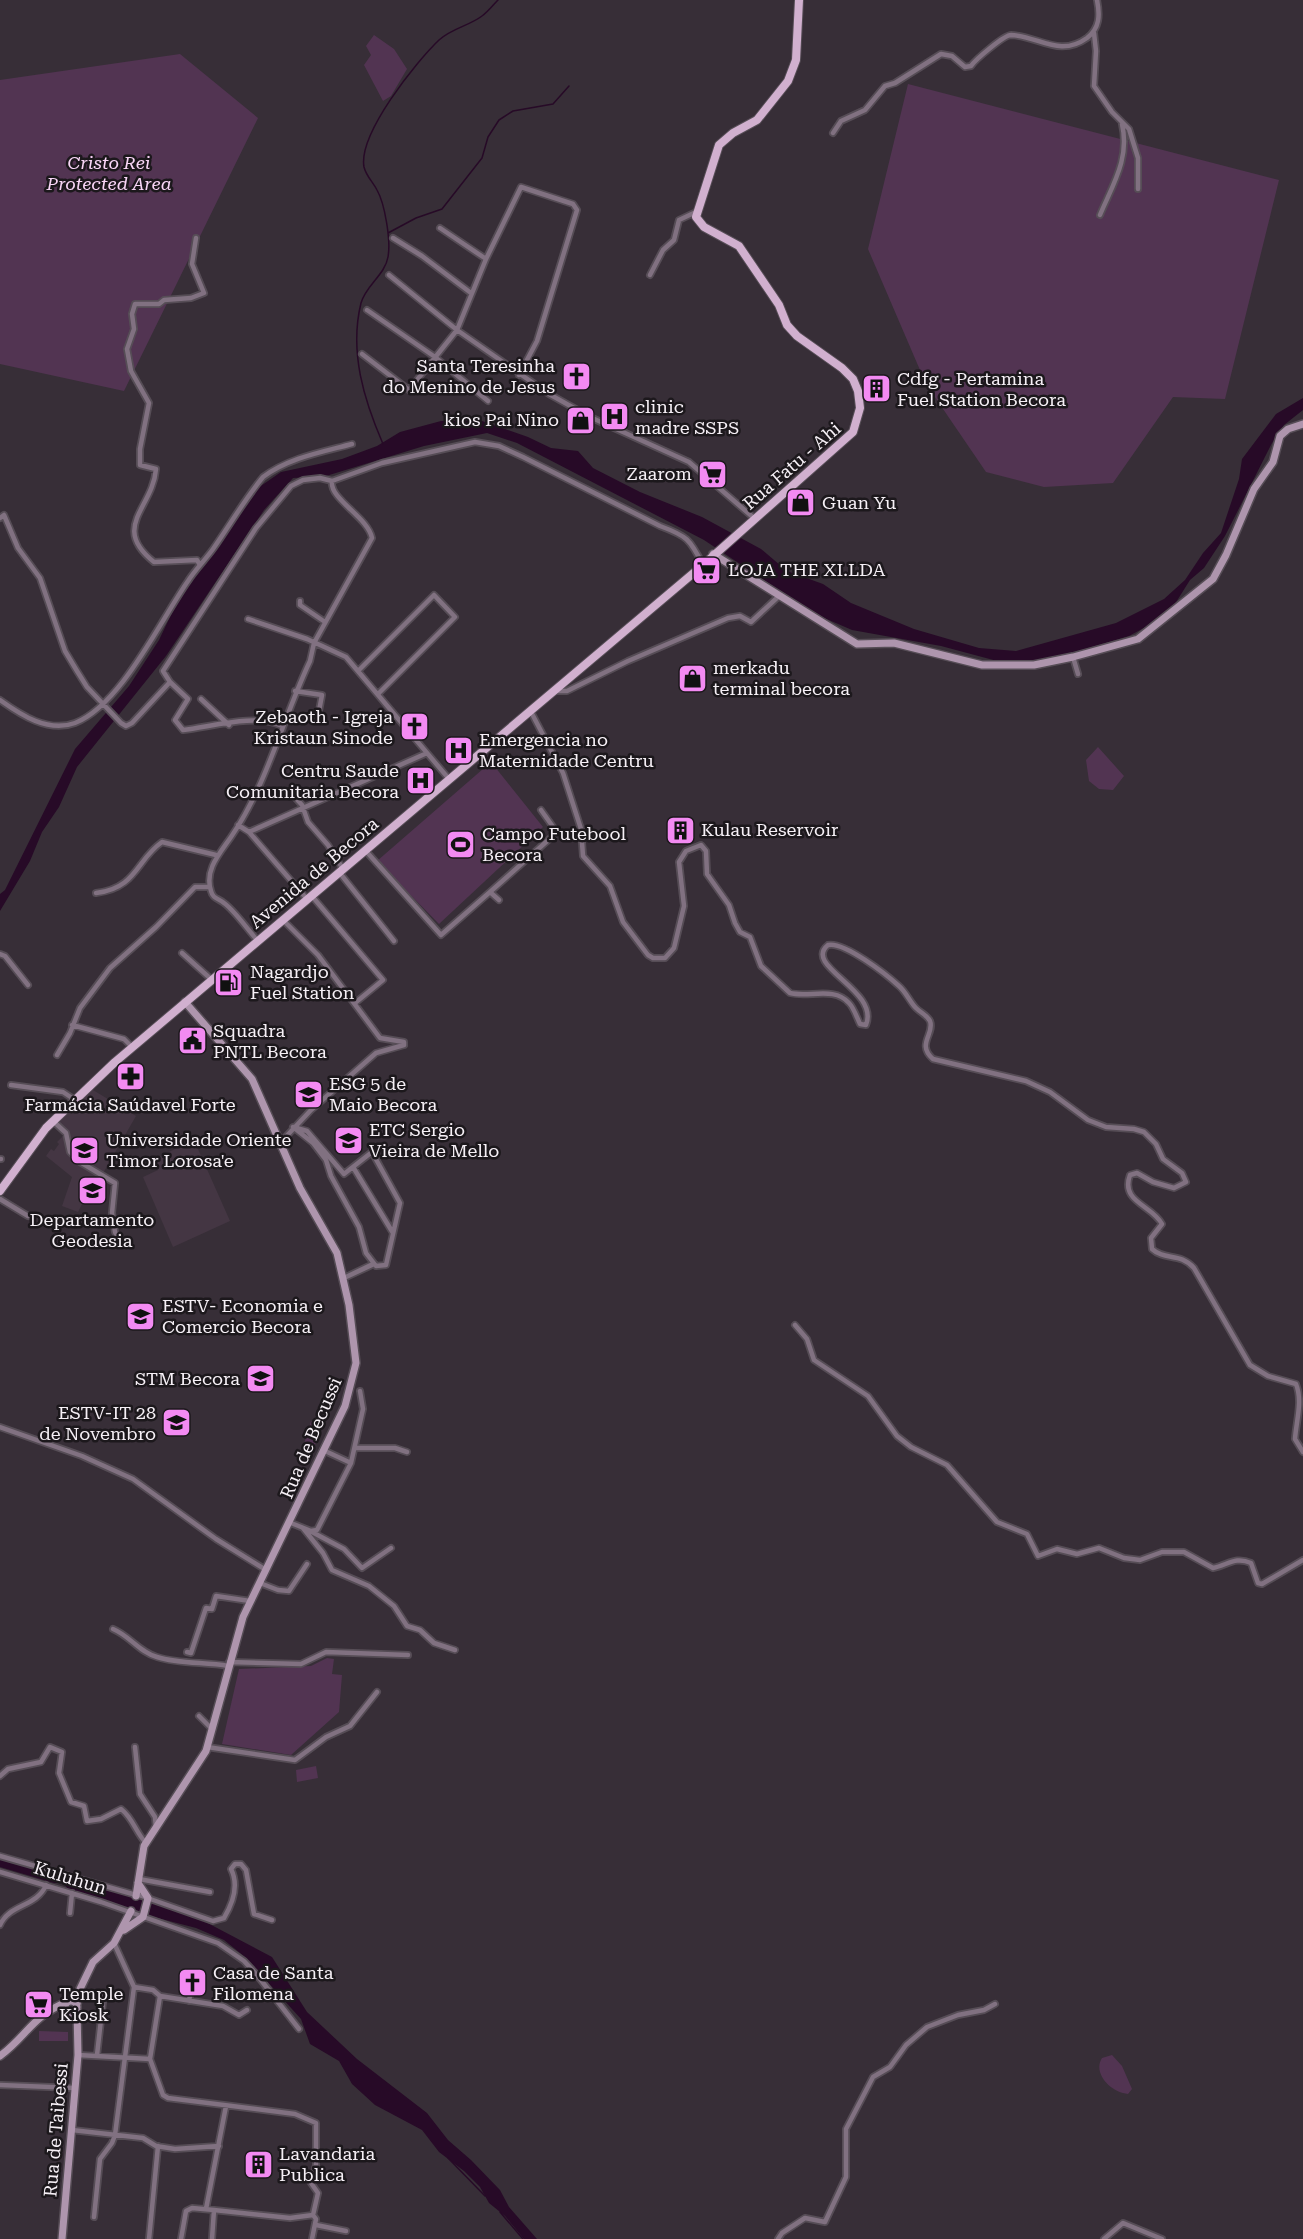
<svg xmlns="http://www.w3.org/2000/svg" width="1303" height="2239" viewBox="0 0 1303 2239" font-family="'Roboto Serif',serif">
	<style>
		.built { fill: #443643 }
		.green { fill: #523452 }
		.water { fill: #270a27 }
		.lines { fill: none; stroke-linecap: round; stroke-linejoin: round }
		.stream { stroke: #270a27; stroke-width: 1.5 }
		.street-casing { stroke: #564d56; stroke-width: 8 }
		.secondary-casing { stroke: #564d56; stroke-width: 10 }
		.primary-casing { stroke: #564d56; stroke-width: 10 }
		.street { stroke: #817181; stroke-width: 4.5 }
		.secondary { stroke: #ae95ad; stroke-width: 7 }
		.primary { stroke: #d1b0cf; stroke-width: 8 }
		.labels { text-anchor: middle; stroke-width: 5; stroke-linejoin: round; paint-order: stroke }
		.park-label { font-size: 18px; font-style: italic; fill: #f9d6f7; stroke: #1c181c }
		.poi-label { font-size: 18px; fill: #f6f0f6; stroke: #1c181c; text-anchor: start }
		.street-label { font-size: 18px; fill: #f6f0f6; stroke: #1c181c }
	</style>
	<rect width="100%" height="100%" fill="#372e37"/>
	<!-- built -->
	<path class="built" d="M88 1087 136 1116 102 1175 94 1205 83 1202 78 1212 62 1206 72 1177 46 1156 51 1149 54 1151 59 1144 57 1142 66 1133 53 1121Z
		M194 1140 230 1221 173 1247 143 1177 158 1170 154 1159Z"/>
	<!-- green -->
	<path class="green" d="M374 35 394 49 407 69 391 96 383 101 364 65 371 55 366 46Z
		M180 54 258 118 124 391 0 364V80Z
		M908 84 1279 180 1225 399 1173 397 1113 483 1044 487 986 472 926 384 868 249Z
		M1098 747 1124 776 1113 790 1099 789 1089 781 1086 760Z
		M491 762 543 827 439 924 377 861Z
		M311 1421 322 1424 314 1448 304 1444Z
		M327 1658 334 1659 332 1674 342 1675 339 1712 291 1755 222 1744 239 1669 311 1666Z
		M316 1766 318 1778 297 1782 296 1770Z
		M39 2031 68 2032V2041H39Z
		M1112 2055 1122 2066 1132 2089 1128 2094C1112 2093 1092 2074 1102 2058Z"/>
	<!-- water -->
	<path class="water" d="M1303 398V410L1284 425 1272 443 1225 536 1204 568 1190 580 1173 607 1153 623 1129 636 1068 654 1012 665 941 646 852 630 815 614 704 540 517 443 487 433 424 446 326 476 293 478 264 510 166 656 77 767 59 807 42 832 30 861 0 911V894L5 890 75 749 129 686 159 640 180 596 255 490 281 472 342 459 377 446 400 432 441 421H482L528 437 551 448 578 451 593 468 640 492 702 517 761 549 787 571 823 584 851 603 914 629 979 648 1016 651 1116 623 1164 599 1185 580 1203 553 1221 533 1239 479 1242 459 1276 414Z
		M0 1857 172 1909 200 1919 272 1957 307 2012 357 2059 427 2113 448 2140 471 2160 500 2190 509 2207 537 2239H524L505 2216 489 2203 480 2187 464 2171 439 2152 422 2130 375 2105 352 2084 339 2061 310 2044 301 2019 245 1957 224 1940 196 1928 127 1910 111 1902 69 1890 63 1883H54L0 1867Z"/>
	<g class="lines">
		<!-- stream -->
		<path class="stream" d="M388 233 416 218 442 209 482 158 488 137 499 120 513 111 553 104 569 86
			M383 444C364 400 349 352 361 303 366 285 385 275 388 257 391 241 385 204 377 190 373 182 366 176 364 167 358 134 416 62 439 40 452 28 469 26 482 16 488 12 493 5 498 0
			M448 2158 485 2196
			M500 2212 523 2239"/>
		<defs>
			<path id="street" d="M1094 33 1096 51 1094 86 1112 112 1129 129 1138 158V189
				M833 133 841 121 865 110 885 86 895 83 941 54 952 56 965 67 971 66C975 60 1004 35 1011 35 1039 36 1059 58 1087 38 1100 28 1100 15 1097 0
				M1100 215C1113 184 1130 158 1122 124
				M440 228 486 259
				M196 238 192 264 204 293 191 298 164 300 159 304H135L132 314 134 329 127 349 131 371 149 403 140 449V465L156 469C153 508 110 527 154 562L197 560 200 565
				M393 238 422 256 471 293
				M650 275 663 250 674 240 679 220 696 212
				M367 310 435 357 488 401
				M362 354 409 390 457 330 389 275
				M519 375 537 341 577 210 573 204 521 187 486 259 457 330 549 394 590 417 689 462 755 519
				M0 518 4 515 18 548 40 578 65 651 77 671 87 687 121 723 126 726 132 723 170 682
				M300 601V605L325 622
				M248 619 307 639 346 657 449 779
				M1073 657 1078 674
				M359 670 434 595 455 617 378 694
				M295 691 322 695 319 711
				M555 691H567L628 661 728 618 740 616 751 622 779 596
				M201 699 229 725
				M0 700C21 715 48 733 75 723 121 705 160 621 188 581 195 570 205 560 213 549 230 525 244 500 263 477 288 458 322 452 352 444
				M530 710 563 773 581 829 583 856 610 886 623 922 648 955 653 958H665L674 948 684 906 679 862 686 851 701 845 706 851 707 874 729 905 735 923 740 932 750 937 761 966 790 993C809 998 834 986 849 1003 854 1008 857 1018 860 1024L866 1025C880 990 802 966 828 945 844 941 887 975 899 986 906 992 910 1002 916 1008 921 1013 927 1015 930 1021 935 1034 916 1044 933 1059L1026 1081 1050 1092 1088 1120 1106 1127 1134 1129 1144 1132 1156 1144 1163 1159 1182 1173 1186 1182 1174 1188 1153 1182 1137 1173 1130 1175C1120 1202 1152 1205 1162 1224L1151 1238 1152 1249C1165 1261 1180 1252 1194 1268L1250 1365 1268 1376 1296 1384C1303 1401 1296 1422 1295 1439L1303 1452
				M282 726C256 713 211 727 183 730L175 720 188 699 170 682 163 671 256 528 291 486 303 480 320 478 332 481 382 463 475 442 499 446 523 457 660 526C687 536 690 539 703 565
				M291 793 302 805 308 822 328 845 343 869
				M238 825 249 832 307 899
				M249 832 427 753
				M365 850 441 935 490 892 499 900
				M339 872 394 941
				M490 892 555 834 556 831 541 810
				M96 893C137 888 136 860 162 842L216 855
				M311 895 383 980 355 1003
				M284 921 318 955 380 1038 404 1042V1045
				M258 941C247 929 236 912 224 903 218 898 213 899 211 891 204 870 220 853 231 837 267 785 283 718 310 661L314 643 372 538C368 517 329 499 332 481
				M182 953 212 980
				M0 954 5 956 28 985
				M72 1025 124 1039 132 1047
				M57 1055 70 1033 80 1008 110 968 156 927 195 887H210
				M11 1085 63 1092 75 1100
				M53 1121 66 1133 70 1152 80 1162 115 1183 112 1213 115 1232 120 1242
				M293 1127 307 1131 344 1174 372 1152 400 1203 386 1265 376 1266 366 1253 359 1227 331 1176 326 1160 313 1143Z
				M280 1143 311 1110 376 1053 404 1045
				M0 1159H1
				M353 1167 393 1233
				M0 1199 28 1216
				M373 1264 344 1278 374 1264
				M795 1325 807 1339 814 1360 868 1396 897 1436 911 1447 947 1465 997 1522 1027 1534 1038 1556 1057 1549 1077 1554 1099 1548 1124 1558 1140 1560 1162 1552H1184L1213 1568C1228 1565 1235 1556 1251 1563L1258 1583 1262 1584 1303 1560
				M0 1427 82 1456 133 1479 216 1539 266 1570
				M355 1448H395L407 1452
				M323 1450 351 1463 363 1409 360 1391
				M291 1523 311 1531 317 1530 351 1463
				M303 1528 323 1553 332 1570 369 1586 394 1606 407 1626 420 1630 434 1643 455 1650
				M312 1532 344 1549 362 1568 391 1548
				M260 1583 278 1590 289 1591 307 1564
				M113 1629C130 1636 139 1652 157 1657 179 1664 205 1662 228 1666
				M187 1652 191 1653 206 1608 212 1609 216 1596 250 1601
				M229 1662 301 1664 326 1652 408 1655
				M199 1716 212 1729
				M135 1747 140 1794 155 1817 156 1828
				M207 1747 295 1760 326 1737 350 1726 377 1692
				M0 1776 8 1769 41 1762 50 1747 62 1752 59 1773 71 1802 84 1806 87 1821 101 1819 121 1809C133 1818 136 1833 146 1843
				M0 1856 136 1895
				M0 1872 101 1902 218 1943 244 1961 257 1975 299 2029
				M139 1879 210 1892
				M136 1894 213 1921 224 1918C233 1903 239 1885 231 1869L235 1864H241L246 1870 254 1914 272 1920
				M70 1913 72 1893
				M0 1925C9 1904 37 1907 46 1885
				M114 1943 134 1987
				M160 1996 223 2006 239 2015 247 2010
				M189 2001 192 1984
				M78 2055 150 2059 163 2095 168 2098 295 2114 316 2123V2165L311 2183 318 2193 313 2215
				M97 2055 104 1993
				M0 2085 75 2088
				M72 2130 143 2138 156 2146 175 2149 219 2146
				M206 2209 226 2106
				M214 2210 290 2218 313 2215 316 2219 312 2239
				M94 2217 100 2159 112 2143 115 2135 134 1987 153 1990 160 1996 150 2059
				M316 2225 346 2231
				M149 2239 158 2146
				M181 2239 186 2211 192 2208 214 2210 212 2239
				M778 2239 782 2233 805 2218 825 2222 846 2177V2129L873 2077 890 2067 906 2045 927 2027 958 2015 984 2010 995 2004
				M1104 2239 1123 2223 1162 2239"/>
			<path id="secondary" d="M713 554 857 644 894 643 982 665H1034L1073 657 1138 639 1213 579 1226 555 1254 489 1273 462 1280 436 1288 429 1303 424
				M136 1896 144 1846 206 1751 243 1617 345 1406 356 1363 349 1305 337 1253 300 1188 252 1079 185 1002
				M124 1930 143 1917 148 1898 138 1883
				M65 2007a6 6 0 1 1 12 0a6 6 0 1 1-12 0Z
				M77 2004 80 1989 93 1962 114 1943 131 1911
				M0 2056C27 2036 32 2016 67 2002
				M62 2239 78 2055 77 2010"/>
			<path id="primary" d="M0 1191 46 1128 115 1062 703 565 853 432 860 408 858 391 853 379 842 368 797 336 787 325 779 305 739 246 704 227 696 217 719 145 733 133 757 120 788 81 796 60 799 0"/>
		</defs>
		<!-- street casing -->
		<use href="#street" class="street-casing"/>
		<!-- secondary casing -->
		<use href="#secondary" class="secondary-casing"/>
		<!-- primary casing -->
		<use href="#primary" class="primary-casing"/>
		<!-- street -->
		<use href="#street" class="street"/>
		<!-- secondary -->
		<use href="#secondary" class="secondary"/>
		<!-- primary -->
		<use href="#primary" class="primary"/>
	</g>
	<!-- icons -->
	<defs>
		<symbol id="church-square" viewBox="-11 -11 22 22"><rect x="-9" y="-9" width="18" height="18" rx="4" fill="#f38af2" stroke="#1c181c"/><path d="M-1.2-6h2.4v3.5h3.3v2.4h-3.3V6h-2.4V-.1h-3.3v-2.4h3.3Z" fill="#111"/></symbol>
		<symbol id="building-square" viewBox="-11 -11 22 22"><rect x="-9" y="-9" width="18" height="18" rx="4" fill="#f38af2" stroke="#1c181c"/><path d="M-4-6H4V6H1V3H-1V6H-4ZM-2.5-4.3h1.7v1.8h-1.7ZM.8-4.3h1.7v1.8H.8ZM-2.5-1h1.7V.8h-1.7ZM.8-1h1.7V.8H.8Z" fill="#111"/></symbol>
		<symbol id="hospital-square" viewBox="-11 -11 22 22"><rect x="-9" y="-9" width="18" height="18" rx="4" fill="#f38af2" stroke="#1c181c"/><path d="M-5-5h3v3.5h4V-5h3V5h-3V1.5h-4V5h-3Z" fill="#111"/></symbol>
		<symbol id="shop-square" viewBox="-11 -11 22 22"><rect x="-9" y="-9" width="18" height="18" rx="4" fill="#f38af2" stroke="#1c181c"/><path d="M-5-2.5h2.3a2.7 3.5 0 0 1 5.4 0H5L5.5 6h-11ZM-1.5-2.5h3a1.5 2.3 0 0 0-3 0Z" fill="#111"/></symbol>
		<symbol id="supermarket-square" viewBox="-11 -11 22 22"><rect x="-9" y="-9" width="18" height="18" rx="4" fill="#f38af2" stroke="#1c181c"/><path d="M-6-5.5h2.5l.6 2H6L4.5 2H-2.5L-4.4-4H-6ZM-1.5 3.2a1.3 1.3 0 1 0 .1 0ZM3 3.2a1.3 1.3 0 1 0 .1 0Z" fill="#111"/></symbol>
		<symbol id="stadium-square" viewBox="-11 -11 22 22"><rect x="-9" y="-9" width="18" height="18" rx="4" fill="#f38af2" stroke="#1c181c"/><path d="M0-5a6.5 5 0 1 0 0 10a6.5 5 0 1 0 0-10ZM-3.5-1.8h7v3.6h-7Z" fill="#111"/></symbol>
		<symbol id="fuel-square" viewBox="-11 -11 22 22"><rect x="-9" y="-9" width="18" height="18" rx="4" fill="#f38af2" stroke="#1c181c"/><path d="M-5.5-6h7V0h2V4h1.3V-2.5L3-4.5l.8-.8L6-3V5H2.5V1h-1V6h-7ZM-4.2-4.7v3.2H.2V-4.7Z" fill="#111"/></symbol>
		<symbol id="civic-square" viewBox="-11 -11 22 22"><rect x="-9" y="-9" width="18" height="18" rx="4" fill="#f38af2" stroke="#1c181c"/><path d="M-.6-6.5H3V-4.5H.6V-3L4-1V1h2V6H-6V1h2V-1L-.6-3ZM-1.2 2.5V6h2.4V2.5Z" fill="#111"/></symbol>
		<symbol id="pharmacy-square" viewBox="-11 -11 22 22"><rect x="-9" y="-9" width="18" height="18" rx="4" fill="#f38af2" stroke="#1c181c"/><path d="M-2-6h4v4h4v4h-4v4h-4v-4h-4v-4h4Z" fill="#111"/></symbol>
		<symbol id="school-square" viewBox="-11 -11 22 22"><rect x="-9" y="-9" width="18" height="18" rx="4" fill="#f38af2" stroke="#1c181c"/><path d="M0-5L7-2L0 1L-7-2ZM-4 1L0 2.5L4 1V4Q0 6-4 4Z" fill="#111"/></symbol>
		<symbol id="university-square" viewBox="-11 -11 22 22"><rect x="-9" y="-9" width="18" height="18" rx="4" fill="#f38af2" stroke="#1c181c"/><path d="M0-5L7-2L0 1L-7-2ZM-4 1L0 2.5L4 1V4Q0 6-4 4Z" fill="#111"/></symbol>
	</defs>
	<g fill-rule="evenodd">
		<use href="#church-square" x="560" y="360" width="33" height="33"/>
		<use href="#building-square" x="860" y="372" width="33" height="33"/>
		<use href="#hospital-square" x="598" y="400" width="33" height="33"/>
		<use href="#shop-square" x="564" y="404" width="33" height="33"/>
		<use href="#supermarket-square" x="696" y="458" width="33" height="33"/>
		<use href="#shop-square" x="784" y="486" width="33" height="33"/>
		<use href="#supermarket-square" x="690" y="554" width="33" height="33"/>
		<use href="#shop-square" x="676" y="662" width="33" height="33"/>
		<use href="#church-square" x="398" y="710" width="33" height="33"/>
		<use href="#hospital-square" x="442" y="734" width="33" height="33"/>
		<use href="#hospital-square" x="404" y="764" width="33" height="33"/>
		<use href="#building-square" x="664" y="814" width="33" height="33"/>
		<use href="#stadium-square" x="444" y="828" width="33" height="33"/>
		<use href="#fuel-square" x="212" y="966" width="33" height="33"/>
		<use href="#civic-square" x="176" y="1024" width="33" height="33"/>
		<use href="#pharmacy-square" x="114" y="1060" width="33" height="33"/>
		<use href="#school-square" x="292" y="1078" width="33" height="33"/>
		<use href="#school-square" x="332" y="1124" width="33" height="33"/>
		<use href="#university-square" x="68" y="1134" width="33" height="33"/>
		<use href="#university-square" x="76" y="1174" width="33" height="33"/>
		<use href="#school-square" x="124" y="1300" width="33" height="33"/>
		<use href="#school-square" x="244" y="1362" width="33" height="33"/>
		<use href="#school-square" x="160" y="1406" width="33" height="33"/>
		<use href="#church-square" x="176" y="1966" width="33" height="33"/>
		<use href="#supermarket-square" x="22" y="1988" width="33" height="33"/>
		<use href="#building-square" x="242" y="2148" width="33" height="33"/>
	</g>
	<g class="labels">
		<!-- park labels -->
		<g class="park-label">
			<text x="109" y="169">Cristo Rei<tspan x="109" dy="21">Protected Area</tspan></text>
		</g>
		<!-- poi labels -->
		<g class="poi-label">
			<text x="555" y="372" text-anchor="end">Santa Teresinha<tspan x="555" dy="21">do Menino de Jesus</tspan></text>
			<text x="897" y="385">Cdfg - Pertamina<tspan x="897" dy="21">Fuel Station Becora</tspan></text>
			<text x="635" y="413">clinic<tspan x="635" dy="21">madre SSPS</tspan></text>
			<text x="559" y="426" text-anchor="end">kios Pai Nino</text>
			<text x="692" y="480" text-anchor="end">Zaarom</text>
			<text x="822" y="509">Guan Yu</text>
			<text x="728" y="576">LOJA THE XI.LDA</text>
			<text x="713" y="674">merkadu<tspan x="713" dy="21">terminal becora</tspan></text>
			<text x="393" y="723" text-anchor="end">Zebaoth - Igreja<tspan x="393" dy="21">Kristaun Sinode</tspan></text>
			<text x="479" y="746">Emergencia no<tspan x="479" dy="21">Maternidade Centru</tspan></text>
			<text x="399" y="777" text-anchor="end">Centru Saude<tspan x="399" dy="21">Comunitaria Becora</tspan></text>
			<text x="701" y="836">Kulau Reservoir</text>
			<text x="482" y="840">Campo Futebool<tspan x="482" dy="21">Becora</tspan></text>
			<text x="250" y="978">Nagardjo<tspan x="250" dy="21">Fuel Station</tspan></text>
			<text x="213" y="1037">Squadra<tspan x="213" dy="21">PNTL Becora</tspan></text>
			<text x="329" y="1090">ESG 5 de<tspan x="329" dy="21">Maio Becora</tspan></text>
			<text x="130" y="1111" text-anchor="middle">Farmácia Saúdavel Forte</text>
			<text x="369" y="1136">ETC Sergio<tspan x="369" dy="21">Vieira de Mello</tspan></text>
			<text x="106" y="1146">Universidade Oriente<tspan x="106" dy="21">Timor Lorosa'e</tspan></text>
			<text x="92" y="1226" text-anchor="middle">Departamento<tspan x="92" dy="21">Geodesia</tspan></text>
			<text x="162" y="1312">ESTV- Economia e<tspan x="162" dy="21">Comercio Becora</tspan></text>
			<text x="240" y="1385" text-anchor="end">STM Becora</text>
			<text x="156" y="1419" text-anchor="end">ESTV-IT 28<tspan x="156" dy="21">de Novembro</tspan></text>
			<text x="213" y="1979">Casa de Santa<tspan x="213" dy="21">Filomena</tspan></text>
			<text x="59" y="2000">Temple<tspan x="59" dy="21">Kiosk</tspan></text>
			<text x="279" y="2160">Lavandaria<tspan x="279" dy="21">Publica</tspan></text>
		</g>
		<!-- street labels -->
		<g class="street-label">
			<text transform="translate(792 466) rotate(-41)" y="6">Rua Fatu - Ahi</text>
			<text transform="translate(314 873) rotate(-40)" y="6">Avenida de Becora</text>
			<text transform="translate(311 1438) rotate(-67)" y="6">Rua de Becussi</text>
			<text transform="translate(70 1878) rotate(17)" y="6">Kuluhun</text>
			<text transform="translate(56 2130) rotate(-85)" y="6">Rua de Taibessi</text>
		</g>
	</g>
</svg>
